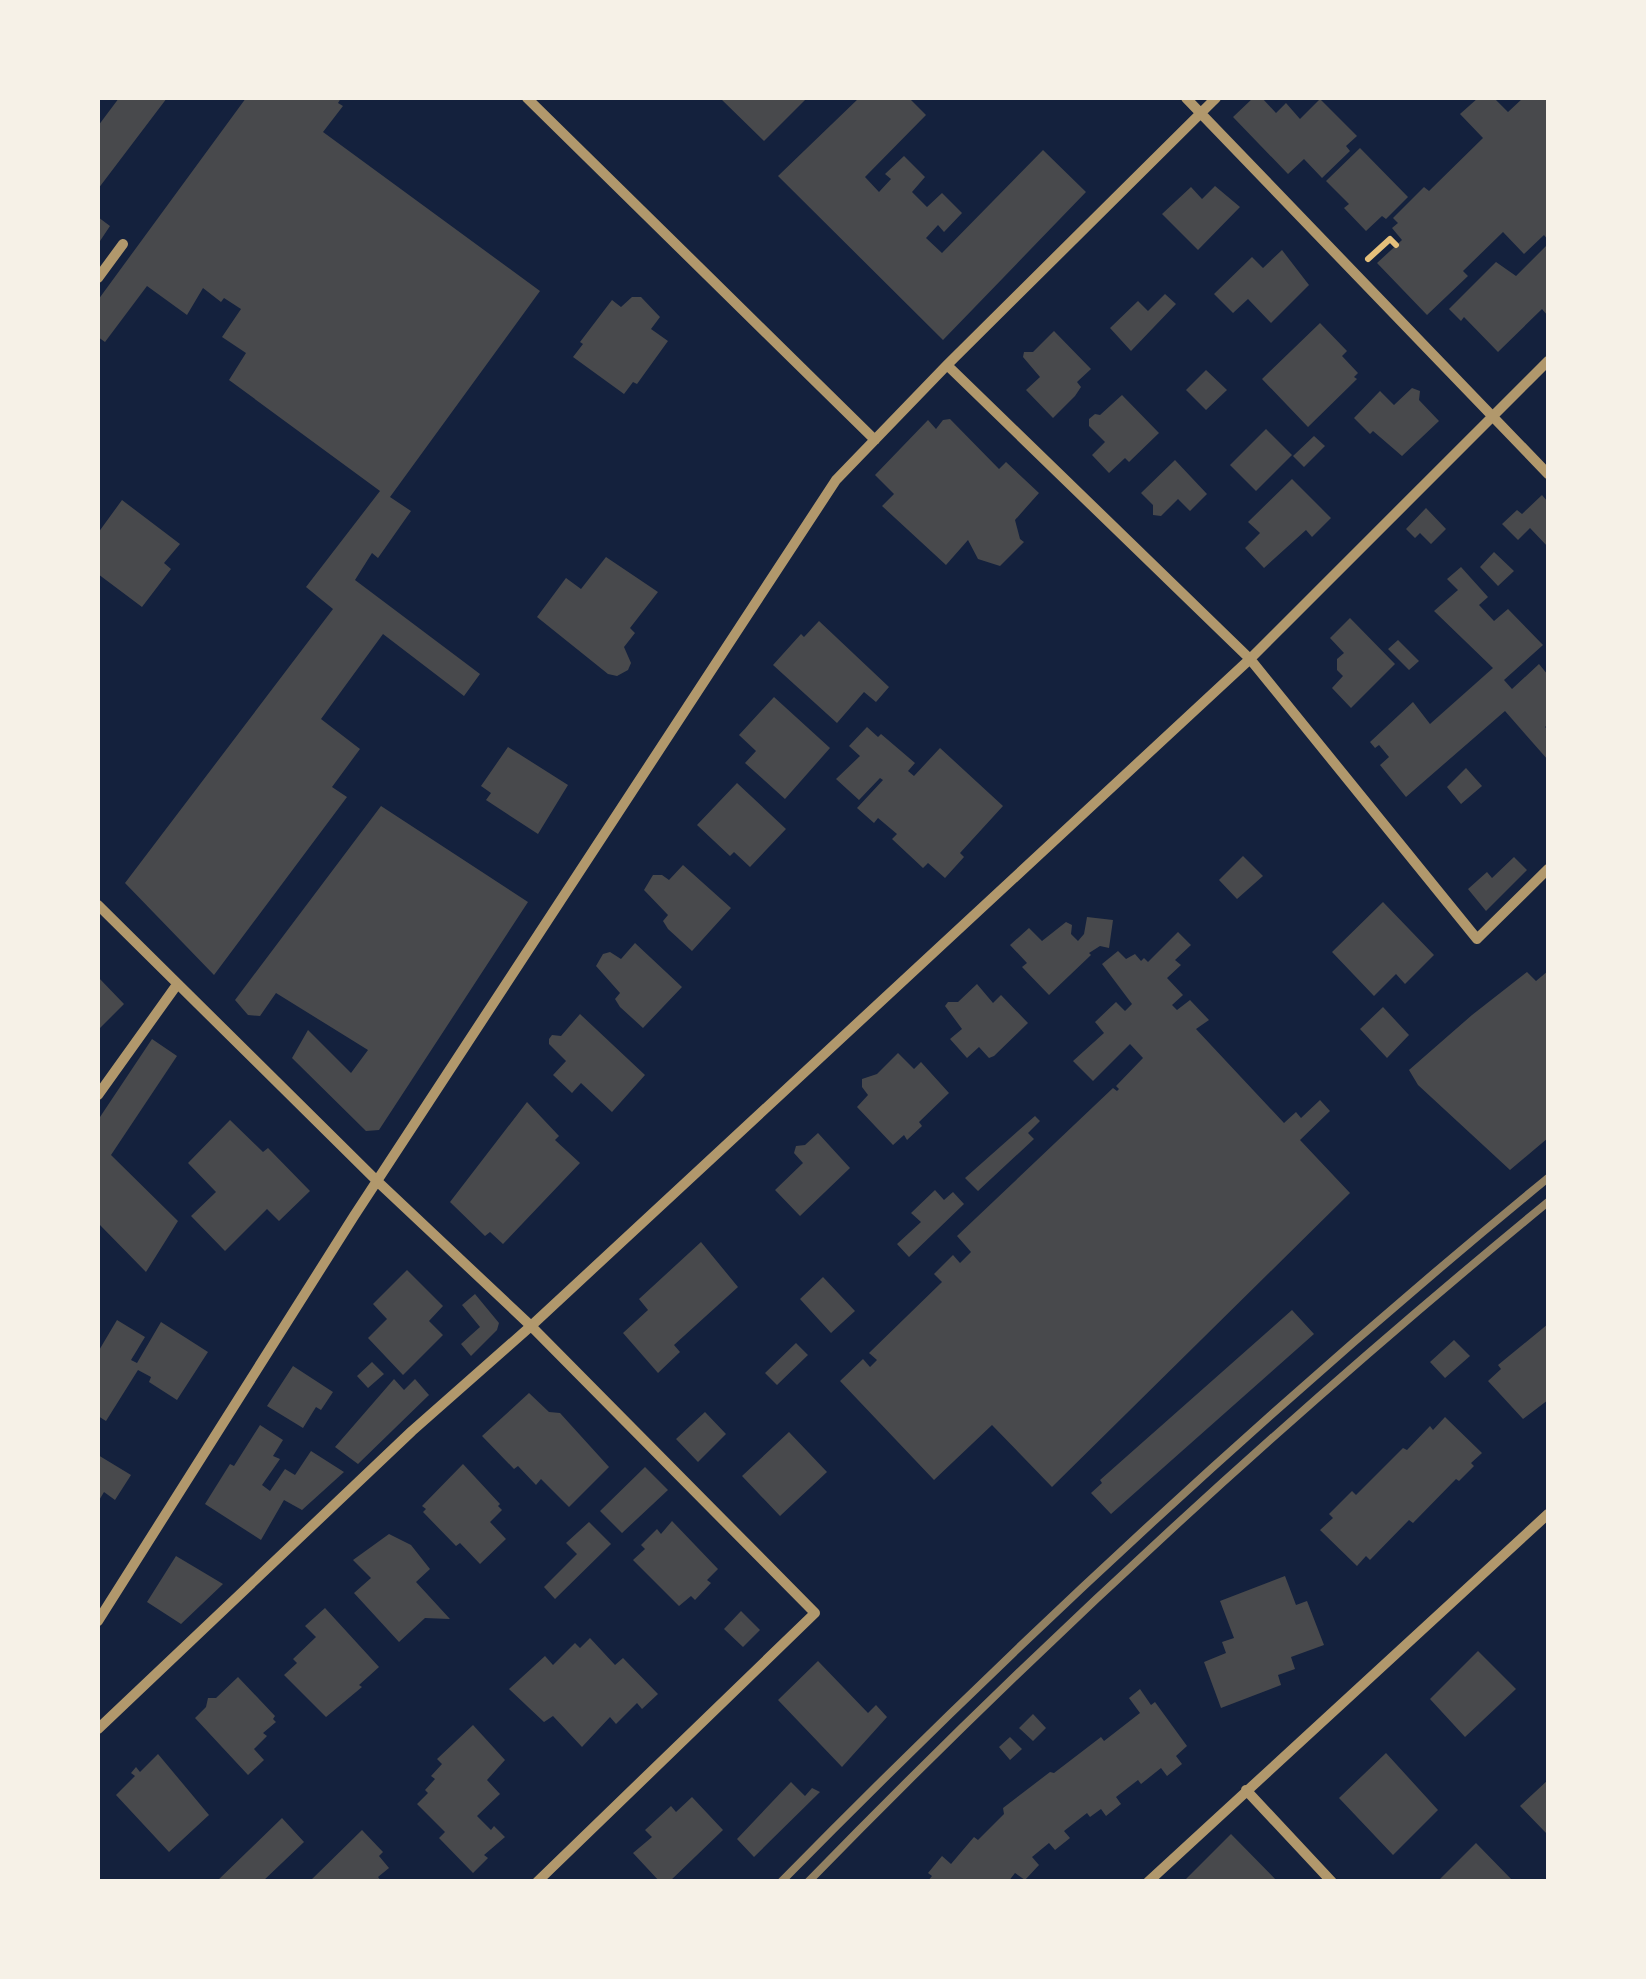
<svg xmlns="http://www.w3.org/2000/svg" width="1646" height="1979" viewBox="0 0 1646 1979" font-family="'Work Sans',sans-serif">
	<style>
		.building { fill: #48494c }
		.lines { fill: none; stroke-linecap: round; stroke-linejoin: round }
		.path { stroke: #e5c07b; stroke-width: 6 }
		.minor { stroke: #b1986c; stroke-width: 10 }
		.rail { stroke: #918062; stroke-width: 8 }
	</style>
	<rect width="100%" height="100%" fill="#14213d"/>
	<!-- building -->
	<path class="building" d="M119 98H167L98 189V126Z
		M246 98H341L338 103 343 106 323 132 540 291 390 497 411 511 378 558 372 553 355 580 480 674 464 696 383 634 321 719 360 749 332 787 347 797 214 975 125 883 333 609 306 587 380 491 229 380 246 353 222 337 241 309 224 298 221 302 203 288 187 315 147 286 105 342 98 337V300Z
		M720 98H807L764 141Z
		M859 98H909L926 115 865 177 879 192 891 179 885 174 904 156 925 177 912 192 927 207 942 193 962 213 944 232 938 225 926 238 942 253 1043 150 1086 192 943 340 778 176Z
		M1253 98H1262L1276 113 1286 103 1300 119 1320 99 1357 136 1346 146 1350 151 1322 178 1304 159 1288 174 1233 117Z
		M1478 98H1494L1508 112 1523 98H1548V240L1544 235 1524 254 1503 232 1463 271 1468 276 1427 315 1377 263 1402 240 1392 228 1398 223 1393 218 1424 187 1429 191 1483 138 1460 114Z
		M1360 148 1408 197 1386 219 1382 216 1366 231 1344 208 1349 204 1326 181Z
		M1215 186 1240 207 1198 250 1162 214 1191 187 1202 199Z
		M98 217 110 226 98 244Z
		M1548 244V316L1542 309 1498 352 1464 317 1461 321 1449 309 1496 262 1516 276Z
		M1282 250 1309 285 1271 323 1248 299 1233 313 1214 294 1252 257 1263 268Z
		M1165 294 1176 304 1131 351 1110 328 1138 301 1148 311Z
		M632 297H641L660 317 651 329 668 341 637 384 633 382 624 394 573 357 583 344 580 342 612 300 621 307Z
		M1320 323 1347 351 1342 356 1358 373 1354 377 1357 379 1308 427 1262 379Z
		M1054 331 1091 369 1077 382 1081 387 1075 396 1053 418 1026 390 1040 377 1023 357 1024 352H1033Z
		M1206 370 1227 390 1206 410 1186 390Z
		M1412 388 1420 391 1419 400 1439 421 1402 456 1373 431 1370 434 1354 418 1380 391 1394 405Z
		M1122 395 1159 433 1129 462 1125 458 1109 473 1092 455 1105 442 1089 426V419L1095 414 1100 415Z
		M950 419 999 469 1006 462 1039 493 1015 520 1020 539 1024 542 1000 566 978 559 968 540 946 565 882 506 894 494 875 475 928 420 936 429 943 420Z
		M1266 429 1292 455 1256 491 1230 465Z
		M1314 436 1325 446 1304 467 1293 456Z
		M1175 460 1207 494 1190 511 1178 499 1161 516 1153 515V505L1141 493Z
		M1292 479 1331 518 1312 537 1306 530 1264 568 1245 548 1260 533 1248 522Z
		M1542 495 1548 502V547L1530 528 1518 540 1502 524 1517 510 1522 514Z
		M122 500 180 544 164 563 171 569 142 607 98 574V533Z
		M1426 508 1446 529 1431 544 1420 533 1415 538 1406 529Z
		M1494 552 1514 571 1498 586 1480 567Z
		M606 557 658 592 630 628 635 633 624 647 631 663 628 670 617 676 608 674 537 617 566 578 581 589Z
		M1461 567 1488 597 1479 605 1494 621 1508 609 1543 645 1504 680 1512 689 1539 664 1548 675V724L1545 727 1548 730V760L1505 711 1406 797 1380 765 1389 757 1379 745 1375 748 1370 742 1413 702 1430 724 1493 668 1434 611 1458 590 1447 579Z
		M1350 618 1395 664 1351 708 1332 688 1343 676 1337 670V659L1344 653 1330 638Z
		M819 621 889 687 876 702 864 692 837 723 773 665 801 634 804 637Z
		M1398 640 1419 661 1409 670 1388 649Z
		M774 697 830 748 785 799 745 763 756 751 739 735Z
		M867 727 878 737 881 734 915 763 908 771 914 776 940 748 1003 806 960 853 964 857 945 878 928 863 923 868 892 839 897 834 878 818 874 823 857 808 883 780 880 778 859 800 836 779 860 756 849 746Z
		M508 747 568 785 538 834 486 800 491 793 481 786Z
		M1466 768 1482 786 1461 804 1447 787Z
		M737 783 786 829 750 867 734 852 730 856 697 825Z
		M381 806 528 902 379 1130 366 1131 292 1058 308 1030 351 1073 368 1050 276 993 260 1016 248 1015 235 1000Z
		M1243 856 1263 876 1237 899 1219 880Z
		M1514 857 1527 870 1486 911 1468 889 1487 872 1492 878Z
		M683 865 731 908 692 951 668 929 663 921 668 915 644 890 653 875H662L669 880Z
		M1383 902 1434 955 1405 984 1396 974 1374 996 1332 952Z
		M1087 917 1113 920 1109 948 1100 946 1089 953 1091 955 1049 995 1022 967 1027 963 1010 945 1029 928 1042 941 1066 922 1072 925 1071 934 1078 941 1084 934Z
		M1178 932 1191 945 1175 960 1181 965 1167 978 1183 995 1172 1005 1177 1010 1190 1000 1209 1020 1196 1029 1284 1123 1296 1112 1301 1118 1320 1100 1330 1111 1300 1140 1350 1193 1052 1487 992 1425 934 1480 840 1381 863 1359 870 1367 877 1360 869 1353 942 1282 934 1274 953 1255 960 1263 971 1252 957 1236 1113 1088 1117 1091 1119 1089 1116 1086 1143 1058 1130 1044 1093 1081 1073 1061 1104 1033 1095 1022 1116 1002 1125 1011 1132 1004 1102 964 1118 951 1126 959 1135 954 1141 961 1144 958 1148 962Z
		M635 943 682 987 643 1028 620 1007 615 999 620 993 596 966 603 954 610 952 621 959Z
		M1548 971V1138L1510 1170 1418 1085 1409 1070 1472 1015 1527 972 1536 981Z
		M98 977 124 1004 98 1030Z
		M977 984 993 1003 1001 995 1028 1023 994 1056 989 1058 979 1047 967 1058 950 1039 962 1029 945 1006 948 1002H958Z
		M1383 1007 1409 1035 1387 1058 1360 1029Z
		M580 1014 645 1075 612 1112 581 1083 572 1093 553 1075 566 1061 549 1044V1039L552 1035 561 1036Z
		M152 1039 177 1056 111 1155 178 1221 146 1272 98 1223V1120Z
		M898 1053 914 1069 921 1062 949 1093 919 1122 922 1126 907 1140 904 1135 893 1145 857 1107 868 1095 862 1087V1079L877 1074Z
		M527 1102 559 1136 555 1140 580 1163 503 1244 490 1232 485 1236 450 1202Z
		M1035 1116 1040 1121 1028 1133 1034 1139 978 1191 965 1178Z
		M230 1120 263 1152 268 1148 310 1191 279 1221 267 1209 225 1251 191 1216 216 1192 188 1163Z
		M818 1133 850 1168 800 1216 775 1190 803 1163 794 1153 796 1146 805 1145Z
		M935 1190 944 1200 953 1192 964 1204 909 1257 897 1244 921 1222 911 1213Z
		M701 1242 738 1287 674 1345 680 1352 658 1373 623 1333 648 1310 639 1299Z
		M407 1270 443 1306 429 1321 443 1335 403 1375 368 1338 387 1319 373 1304Z
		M823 1277 855 1311 831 1333 800 1299Z
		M475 1294 499 1323 497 1330 471 1356 461 1344 480 1327 462 1305Z
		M1292 1310 1314 1334 1111 1514 1091 1493 1102 1483 1100 1480Z
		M117 1320 145 1337 131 1360 137 1363 161 1322 208 1352 177 1400 149 1382 151 1377 138 1370 106 1421 98 1416V1352Z
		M1548 1324V1400L1523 1419 1488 1381 1501 1369 1498 1365Z
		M1454 1340 1470 1356 1445 1378 1430 1362Z
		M796 1343 808 1355 777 1385 765 1373Z
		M372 1362 384 1374 368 1388 357 1376Z
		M293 1366 333 1392 321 1410 316 1407 303 1428 267 1406Z
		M394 1379 404 1390 415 1379 429 1395 358 1464 335 1447Z
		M529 1393 549 1412 560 1413 609 1467 569 1507 541 1479 536 1485 518 1466 514 1469 482 1436Z
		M705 1412 726 1434 698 1462 676 1439Z
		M1445 1417 1482 1453 1471 1463 1474 1466 1459 1481 1456 1479 1413 1523 1409 1520 1370 1560 1366 1556 1357 1566 1320 1530 1333 1518 1329 1514 1352 1491 1356 1495 1403 1448 1407 1450 1430 1426 1433 1430Z
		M260 1425 283 1440 273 1456 280 1459 262 1485 270 1491 285 1469 295 1475 311 1451 344 1472 302 1510 284 1500 261 1540 205 1504 230 1464 234 1466Z
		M789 1432 827 1472 780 1516 742 1476Z
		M98 1455 131 1475 115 1500 104 1492 98 1502Z
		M463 1464 500 1504 498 1506 502 1510 490 1522 506 1539 480 1564 460 1543 456 1546 423 1512 426 1509 422 1506Z
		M645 1467 668 1490 622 1533 600 1511Z
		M672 1521 718 1569 707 1580 711 1583 695 1600 691 1596 679 1606 633 1560 645 1549 641 1545 657 1529 661 1534Z
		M589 1522 611 1544 555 1599 544 1587 577 1554 566 1543Z
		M389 1534 411 1545 430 1569 416 1582 450 1619 425 1618 399 1642 354 1593 371 1578 353 1560Z
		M176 1556 223 1584 181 1624 147 1602Z
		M1285 1576 1296 1605 1307 1601 1324 1645 1291 1657 1295 1669 1278 1675 1281 1685 1221 1708 1204 1662 1226 1653 1222 1642 1234 1638 1220 1601Z
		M325 1608 379 1667 359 1685 362 1687 326 1717 284 1675 297 1663 293 1659 316 1637 305 1626Z
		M741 1611 760 1630 743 1647 724 1629Z
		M590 1638 615 1665 623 1658 658 1694 642 1709 637 1703 616 1724 610 1717 582 1747 553 1716 544 1722 509 1689 545 1656 553 1665 575 1643 580 1648Z
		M1478 1651 1516 1689 1465 1737 1430 1699Z
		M818 1661 868 1713 876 1705 887 1717 842 1767 778 1700Z
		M238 1677 275 1716 273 1719 276 1722 263 1733 267 1736 254 1749 264 1760 248 1775 195 1718 206 1707 208 1698H216Z
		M1140 1689 1151 1705 1155 1702 1187 1746 1176 1756 1182 1764 1167 1776 1161 1768 1141 1784 1138 1780 1116 1797 1121 1804 1106 1816 1101 1809 1090 1817 1087 1813 1064 1831 1070 1838 1055 1850 1049 1843 1032 1857 1039 1865 1025 1880 1015 1873 1008 1882H927L932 1876 928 1873 942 1856 951 1864 974 1837 978 1840 1004 1814 1003 1808 1050 1772 1054 1773 1101 1737 1104 1741 1140 1713 1129 1698Z
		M1033 1714 1046 1728 1033 1741 1019 1728Z
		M473 1725 505 1760 487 1780 500 1794 477 1816 491 1830 494 1826 505 1837 484 1855 488 1858 473 1873 439 1838 445 1832 417 1804 428 1793 425 1790 435 1779 431 1776 442 1764 437 1759Z
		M1010 1737 1022 1749 1010 1760 999 1747Z
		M1386 1753 1438 1810 1393 1855 1339 1798Z
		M158 1754 209 1815 169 1852 116 1795 135 1776 131 1773 136 1767 140 1772Z
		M1548 1780V1835L1520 1806Z
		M791 1782 805 1796 812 1788 820 1792 754 1857 737 1839Z
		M692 1797 723 1830 669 1882H660L633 1853 652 1837 645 1830 671 1806 676 1812Z
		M282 1818 304 1842 262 1882H216Z
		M362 1830 383 1852 379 1856 389 1868 378 1877 382 1882H309Z
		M1231 1834 1278 1882H1183Z
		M1476 1843 1514 1882H1437Z"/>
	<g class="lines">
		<!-- path -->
		<path class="path" d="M1368 259 1390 239 1396 245"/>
		<!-- minor -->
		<path class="minor" d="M527 98 875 440
			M1186 98 1548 474
			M98 278 123 244
			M947 365 1250 659 1477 939 1548 869
			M98 905 377 1181 531 1326 815 1613 537 1882
			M98 1095 176 986
			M98 1621 354 1216 836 480 947 365 1216 98
			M98 1729 412 1431 531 1326 1250 659 1548 361
			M1246 1790 1332 1882
			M1148 1882 1548 1514"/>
		<!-- rail -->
		<path class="rail" d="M781 1882C1025 1634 1280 1398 1548 1178
			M808 1882C1041 1643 1290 1414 1548 1202"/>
	</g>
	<!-- border -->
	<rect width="1646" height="1979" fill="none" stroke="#f6f1e7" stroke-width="200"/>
</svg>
